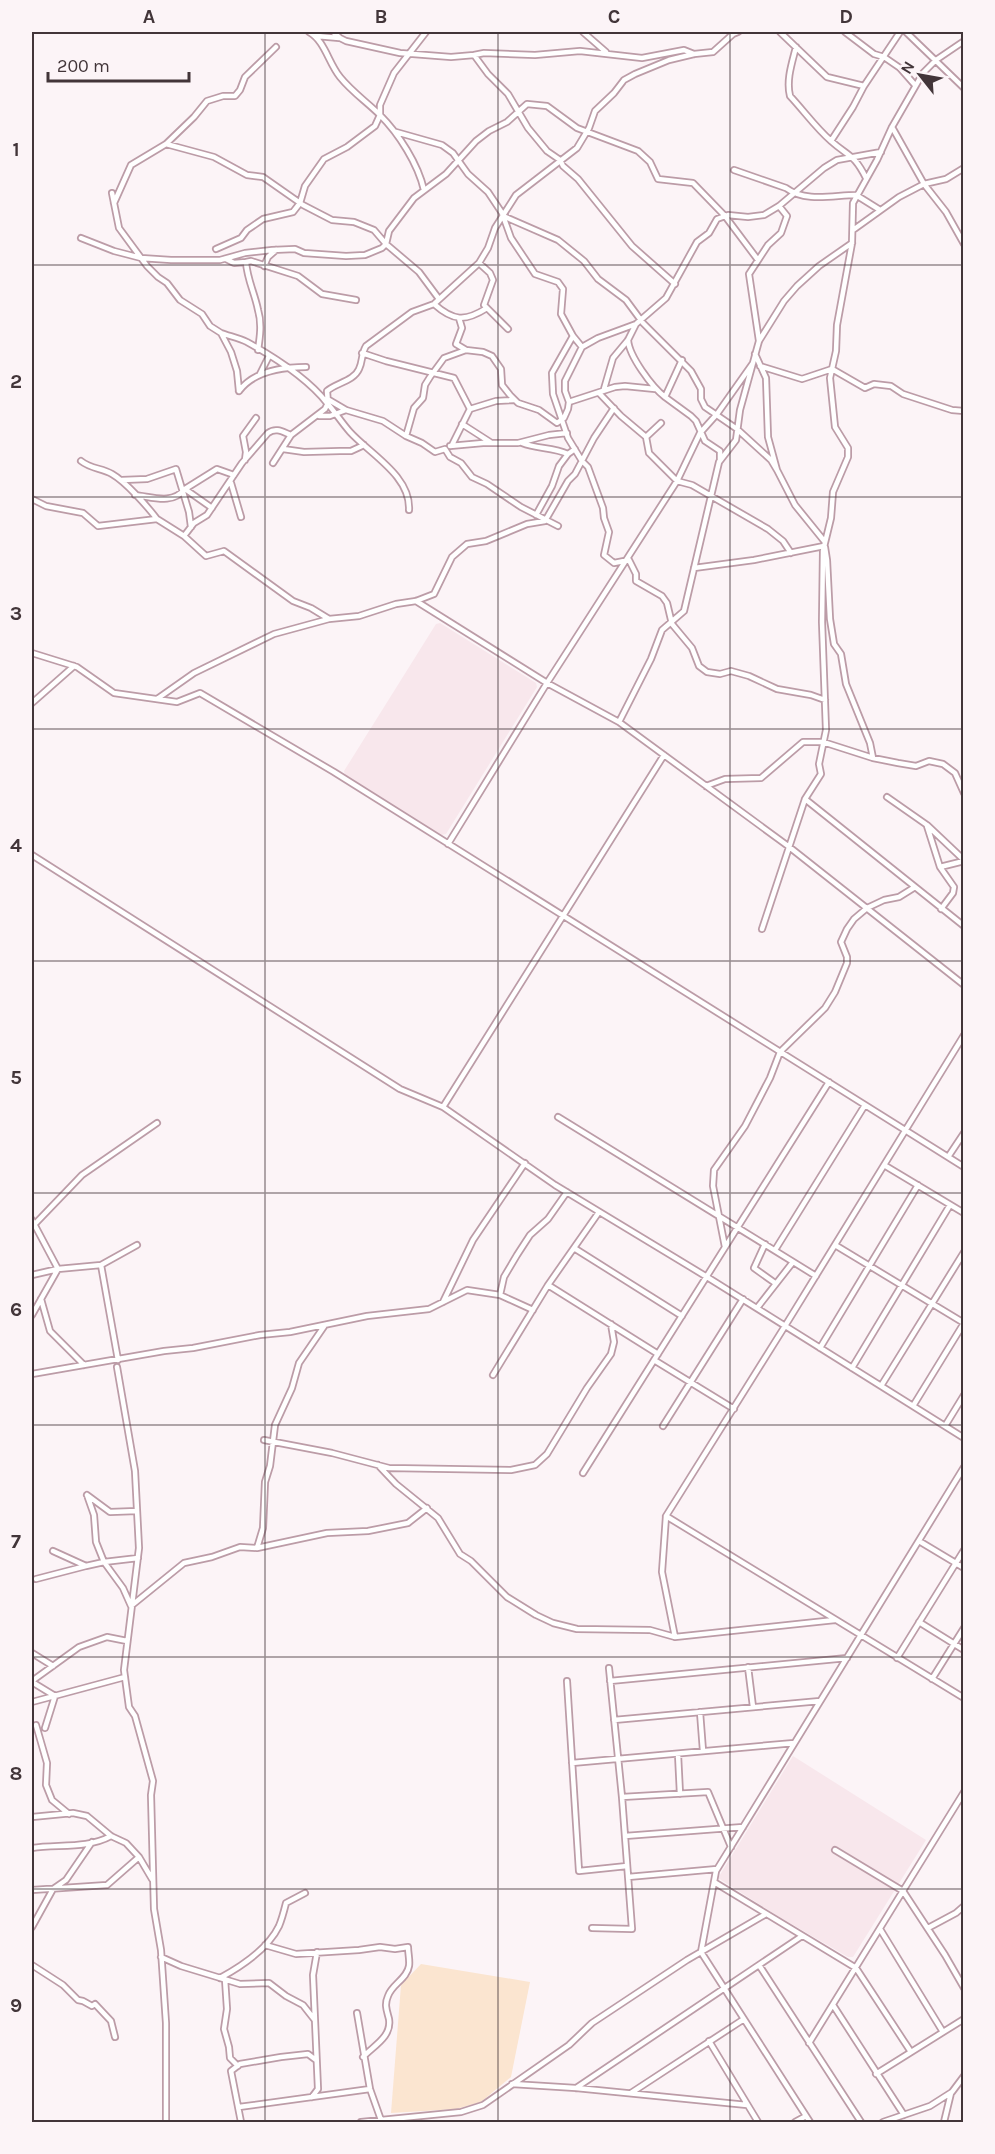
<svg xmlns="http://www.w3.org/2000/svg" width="995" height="2154" viewBox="0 0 995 2154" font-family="Karla,sans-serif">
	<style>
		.built { fill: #f8e7ec }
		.green { fill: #fbe5d0 }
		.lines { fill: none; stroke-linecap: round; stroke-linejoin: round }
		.minor-casing { stroke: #bc9ca7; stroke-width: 8 }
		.minor { stroke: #fff; stroke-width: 4.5 }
		.grid { fill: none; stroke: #423539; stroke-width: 1.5; stroke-opacity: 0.55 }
		.neatline { fill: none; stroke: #423539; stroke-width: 2 }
		.grid-label { font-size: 20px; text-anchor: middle; font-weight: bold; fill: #423539 }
	</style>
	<rect width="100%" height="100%" fill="#fcf4f7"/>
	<!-- built -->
	<path class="built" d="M440 623 536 683 537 687 446 834 441 835 345 775 344 771 436 624Z
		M793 1756 926 1840 853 1957H848L776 1915 718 1878Z"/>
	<!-- green -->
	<path class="green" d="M421 1964 530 1982 511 2077 481 2102 456 2109 391 2113 401 1985Z"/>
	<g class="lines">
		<defs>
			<path id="minor" d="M309 32C325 41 328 62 340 77 352 92 367 102 380 115 399 134 418 164 424 190
				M333 32 340 38 346 41 400 53 451 57 474 55 488 74 508 94 528 128 547 151 560 160 563 166 578 179 632 246 675 284
				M583 32 606 52
				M780 32 827 77 864 86
				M845 32 874 54 884 57 900 68 915 85
				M906 32 964 88
				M317 36 339 38
				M796 47C792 63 786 80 790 96 804 111 816 128 831 141 849 157 854 154 866 178
				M474 55 484 53 535 55 580 51 642 58 684 50 694 54
				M892 127 924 184 946 212 964 244
				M396 132 442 145 453 153 468 174 488 192 502 213 511 238 535 274 558 282 563 289 561 314 573 336 582 347
				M831 141 853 107 864 86 900 32
				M166 144 214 157 247 175 263 177 303 205 332 220 354 222 374 230 386 244 419 272 439 299
				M734 170 786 188C806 203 834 195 856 195L880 210
				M112 193 119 228 147 266 158 277 167 283 180 300 202 314 210 326 221 333 231 352 237 371 239 391
				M114 203 131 165 166 144 194 117 207 101 223 96H235L240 90 245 77 276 47
				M503 216 558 240 584 261 598 279 626 300 643 323 691 371 701 389V399L705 407 737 429 771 460 777 470
				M853 230 899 197 924 184 946 179 964 168
				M81 238 114 251 141 258 171 260H220L245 253 272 250 295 249 304 253 346 256 365 255 382 248 386 244 389 231 414 198 446 174 476 141 489 131 507 122 527 104 547 106 577 128 638 151 650 162 658 179 693 183 725 216 758 260
				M216 249 241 238 247 230 263 219 293 212 300 203 305 186 324 159 347 147 375 126 380 115V105L394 73 426 32
				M226 259 234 263 246 262C247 279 255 294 258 310 262 323 260 337 258 350
				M246 262 251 261 298 276 322 294 356 300
				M479 263 490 273 493 280 484 305 508 329
				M264 266 268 257 276 250
				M434 304C453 321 465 322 487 308
				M459 318 462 328 456 344 466 350 483 352 492 356 501 369 502 385 510 395 518 403 539 410 557 423 564 418 568 409 569 402 565 391V381L582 347 598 338 636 324 666 298 697 242 709 233 717 219 728 215 748 217 764 215 779 206 824 168 837 160 881 152
				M221 333C229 336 239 338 247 342 274 357 308 379 327 403 335 412 342 423 350 432 370 454 411 476 409 510
				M573 336 552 373 553 394 568 438 582 461 588 467 603 508 604 518 609 532 604 555 614 563 629 560 636 574V581L662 596 667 603 672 624 692 648 699 666 707 672 720 674 731 671 749 676 777 689 811 695 825 700
				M628 340C629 356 652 387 665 397L682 360
				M759 341 749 274 768 245 781 233 787 216 779 206
				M362 353 386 361 454 378 470 409 452 445
				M755 354 766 378 768 437 777 470 795 505 825 542
				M760 366 802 379 832 369 865 388 874 384 891 386 903 394 952 410 964 411
				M260 374 269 356
				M604 389 613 358 628 340 636 324
				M239 391C254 371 283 367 306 367
				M599 393 621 416 646 437 649 453 677 481 692 485 768 529 783 541 791 553
				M665 397 691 416 696 421 705 441 720 451V460
				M569 402 615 387 625 386 655 389
				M328 403 329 400 346 410 383 421 406 436 422 443 435 452 445 449 450 457 461 463 472 477 487 484 521 507 558 526
				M470 409 496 401 514 400
				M319 416H330L346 410
				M462 424 490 442
				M406 436 414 408 423 398 425 385 430 377 444 358 466 350
				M646 437 661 423
				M522 443C537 449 553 447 568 454L575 449
				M450 446 483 443H518L549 435 567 433
				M283 449 304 452 340 451H351L364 445
				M245 460 246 452 243 436 256 418
				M81 461C91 469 102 468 112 474 126 482 147 506 157 519
				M273 463 291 435 325 409 328 403 327 391C336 383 354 381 359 369 363 361 361 354 366 346L412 312 434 304 479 263 488 248 495 228 516 195 577 148 589 128 595 111 614 93 624 80 635 74 669 60 694 54 713 52 733 34 738 32
				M122 480 147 479 176 469 189 512 191 527
				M231 483 241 517
				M185 489 217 469 234 475
				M135 495C153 497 172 505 185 489L212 508
				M32 499 46 506 83 513 98 526 157 519 184 536 206 556 224 551 293 601 311 608 329 619 359 616 396 604 416 601 434 594 452 557 467 544 486 541 527 524 545 521 568 481 575 474 594 438 614 408
				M536 515 552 486 559 466 568 454
				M184 536 194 523 207 515 242 463 268 433C276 427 283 432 291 435
				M825 547 827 560 830 619 834 644 841 654 846 684 870 743 873 758
				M694 568 754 560 824 546
				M416 601 547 683 619 722 788 846 964 985
				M32 653 77 667 114 693 177 702 200 693 334 772 964 1167
				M157 699 194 673 274 634 329 619
				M32 703 74 666
				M619 722 651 659 662 630 684 611 719 462 736 440 740 410 759 341 784 301 797 286 819 266 852 243
				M706 786 725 779 761 778 803 742H823L873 758 898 763 916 766 929 761 943 764 955 773 964 793
				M887 797 927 825 964 860
				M805 799 964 926
				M927 826 940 867 954 887 953 893 941 909
				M448 844 547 683 677 481 700 433 717 414 753 363
				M32 855 400 1089 443 1107 555 1185 707 1277 964 1438
				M940 867 964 861
				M762 929 805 799 821 774 819 764 826 730 822 622 823 551 831 518 833 492 848 457V448L835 427 830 378 836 351 837 325 852 243 853 203 877 160 892 127 923 73 936 60 964 41
				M443 1107 664 755
				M558 1117 816 1276
				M948 1157 964 1133
				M884 1165 964 1213
				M32 1220 58 1269 32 1315
				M32 1227 82 1175 157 1123
				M765 1244 754 1268 775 1283
				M835 1245 964 1323
				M725 1247 713 1186 714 1170 745 1126 770 1078 780 1052 825 1008 835 992 847 963V957L841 942 847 929 854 919 867 908 884 900 899 897 915 887
				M574 1248 682 1316
				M775 1250 865 1105
				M101 1265 118 1360
				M32 1275 58 1269 101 1265 137 1245
				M548 1285 658 1354
				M500 1295 504 1277 517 1255 530 1235 548 1219 567 1192
				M41 1299 50 1331 84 1365
				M443 1302 473 1240 525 1163
				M757 1308 793 1262
				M820 1348 918 1185
				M654 1360 734 1409
				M117 1367 135 1471 139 1548 124 1670 129 1707 135 1716 153 1781 151 1795 154 1909 161 1950 166 2023V2122
				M852 1368 950 1205
				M32 1374 164 1351 193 1348 260 1335 290 1332 367 1316 429 1309 467 1290 500 1295 533 1310
				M493 1375 548 1285 599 1212
				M881 1386 964 1252
				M913 1406 964 1323
				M663 1426 743 1299
				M945 1426 964 1395
				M264 1440 332 1453 389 1468 511 1470 535 1465 547 1454 587 1388 611 1354 614 1342 611 1324
				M378 1465 396 1484 438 1518 460 1554 471 1561 507 1597 536 1615 553 1623 577 1629 650 1630 675 1637 835 1620
				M583 1473 829 1082
				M87 1495 94 1515 96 1542 104 1562 138 1558
				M87 1495 110 1512 137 1511
				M666 1516 964 1698
				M919 1541 964 1568
				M257 1548 263 1528 265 1482 270 1466 275 1425 292 1388 299 1363 325 1325
				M53 1551 86 1566 104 1562 123 1588 131 1606 184 1563 212 1557 240 1547 257 1548 327 1533 368 1531 408 1523 427 1508
				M36 1579 86 1566
				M919 1622 964 1650
				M675 1637 662 1572 666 1516 785 1326 964 1035
				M32 1653 53 1666
				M897 1658 964 1550
				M748 1667 753 1707
				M932 1679 964 1628
				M32 1681 79 1647 107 1637 127 1641
				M567 1681 579 1871 627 1866
				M610 1681 847 1658
				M32 1682 55 1696 45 1728
				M32 1702 125 1677
				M700 1712 703 1751
				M614 1720 820 1701
				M36 1725 47 1763 46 1785 52 1800 69 1814
				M678 1754 680 1794
				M572 1763 794 1743
				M622 1797 708 1792 731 1847
				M32 1817 73 1813 87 1816 111 1836 126 1843 139 1857 152 1879
				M625 1836 743 1827
				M32 1848C58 1844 87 1849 111 1836
				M835 1850 903 1891 945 1955 964 1988
				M628 1877 717 1869
				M714 1882 856 1968 911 2052
				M32 1890 107 1885 139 1857
				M32 1927 53 1889 66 1880 92 1842
				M592 1928 632 1929 622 1797 609 1668
				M928 1928 956 1913 964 1906
				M880 1929 943 2032
				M265 1945 296 1954 359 1950 380 1947 395 1949 408 1947C408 1953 410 1960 409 1966 407 1979 392 1984 388 1996 384 2005 387 2011 389 2019 392 2037 373 2046 363 2057
				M161 1957 181 1966 240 1984 269 1983 286 1996 303 2005 314 2019
				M32 1965 63 1985 78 2000 83 2001 92 2006 95 2004 111 2021 115 2037
				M759 1965 861 2122
				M220 1978C242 1966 268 1949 279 1926 282 1919 284 1911 286 1903L305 1893
				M225 1979 227 2009 224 2029 229 2047 230 2058 238 2066
				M833 2005 904 2115
				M357 2013 370 2089 381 2120
				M709 2041 758 2122
				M809 2043 964 1792
				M876 2074 964 2019
				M512 2084 576 2088 747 2105
				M576 2088 802 1936
				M631 2093 744 2019
				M312 2097 318 2089 313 1975 317 1952
				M239 2107 370 2089
				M241 2122 231 2071 240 2064 281 2057 308 2054 316 2060
				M361 2122 461 2112 483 2105 569 2045 592 2023 687 1960 766 1914
				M795 2122 806 2116
				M810 2122 701 1952 716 1871 964 1467
				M883 2122 930 2106 952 2092 964 2076
				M944 2122 951 2093"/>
		</defs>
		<!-- minor casing -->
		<use href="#minor" class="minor-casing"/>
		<!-- minor -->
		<use href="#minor" class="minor"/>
	</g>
	<!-- grid -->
	<path class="grid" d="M265 32V2122M498 32V2122M730 32V2122M32 265H964M32 497H964M32 729H964M32 961H964M32 1193H964M32 1425H964M32 1657H964M32 1889H964"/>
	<!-- border -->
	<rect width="995" height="2154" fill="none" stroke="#fcf4f7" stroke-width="66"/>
	<!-- north arrow -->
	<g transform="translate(920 75) rotate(301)" stroke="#fcf4f7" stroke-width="4.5" paint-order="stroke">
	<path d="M0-4.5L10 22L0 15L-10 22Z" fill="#423539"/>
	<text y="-9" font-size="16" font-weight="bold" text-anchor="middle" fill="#423539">N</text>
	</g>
	<!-- scale -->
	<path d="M48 72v9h141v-9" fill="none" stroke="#423539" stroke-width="3"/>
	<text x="57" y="72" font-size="18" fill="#423539" stroke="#fcf4f7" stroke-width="4.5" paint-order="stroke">200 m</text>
	<rect x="33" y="33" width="929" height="2088" class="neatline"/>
	<g class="grid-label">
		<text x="149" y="23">A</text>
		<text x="381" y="23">B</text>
		<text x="614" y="23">C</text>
		<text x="846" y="23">D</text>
		<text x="16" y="156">1</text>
		<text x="16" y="388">2</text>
		<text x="16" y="620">3</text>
		<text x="16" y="852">4</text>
		<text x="16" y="1084">5</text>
		<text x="16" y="1316">6</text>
		<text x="16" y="1548">7</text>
		<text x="16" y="1780">8</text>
		<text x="16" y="2012">9</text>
	</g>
</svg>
